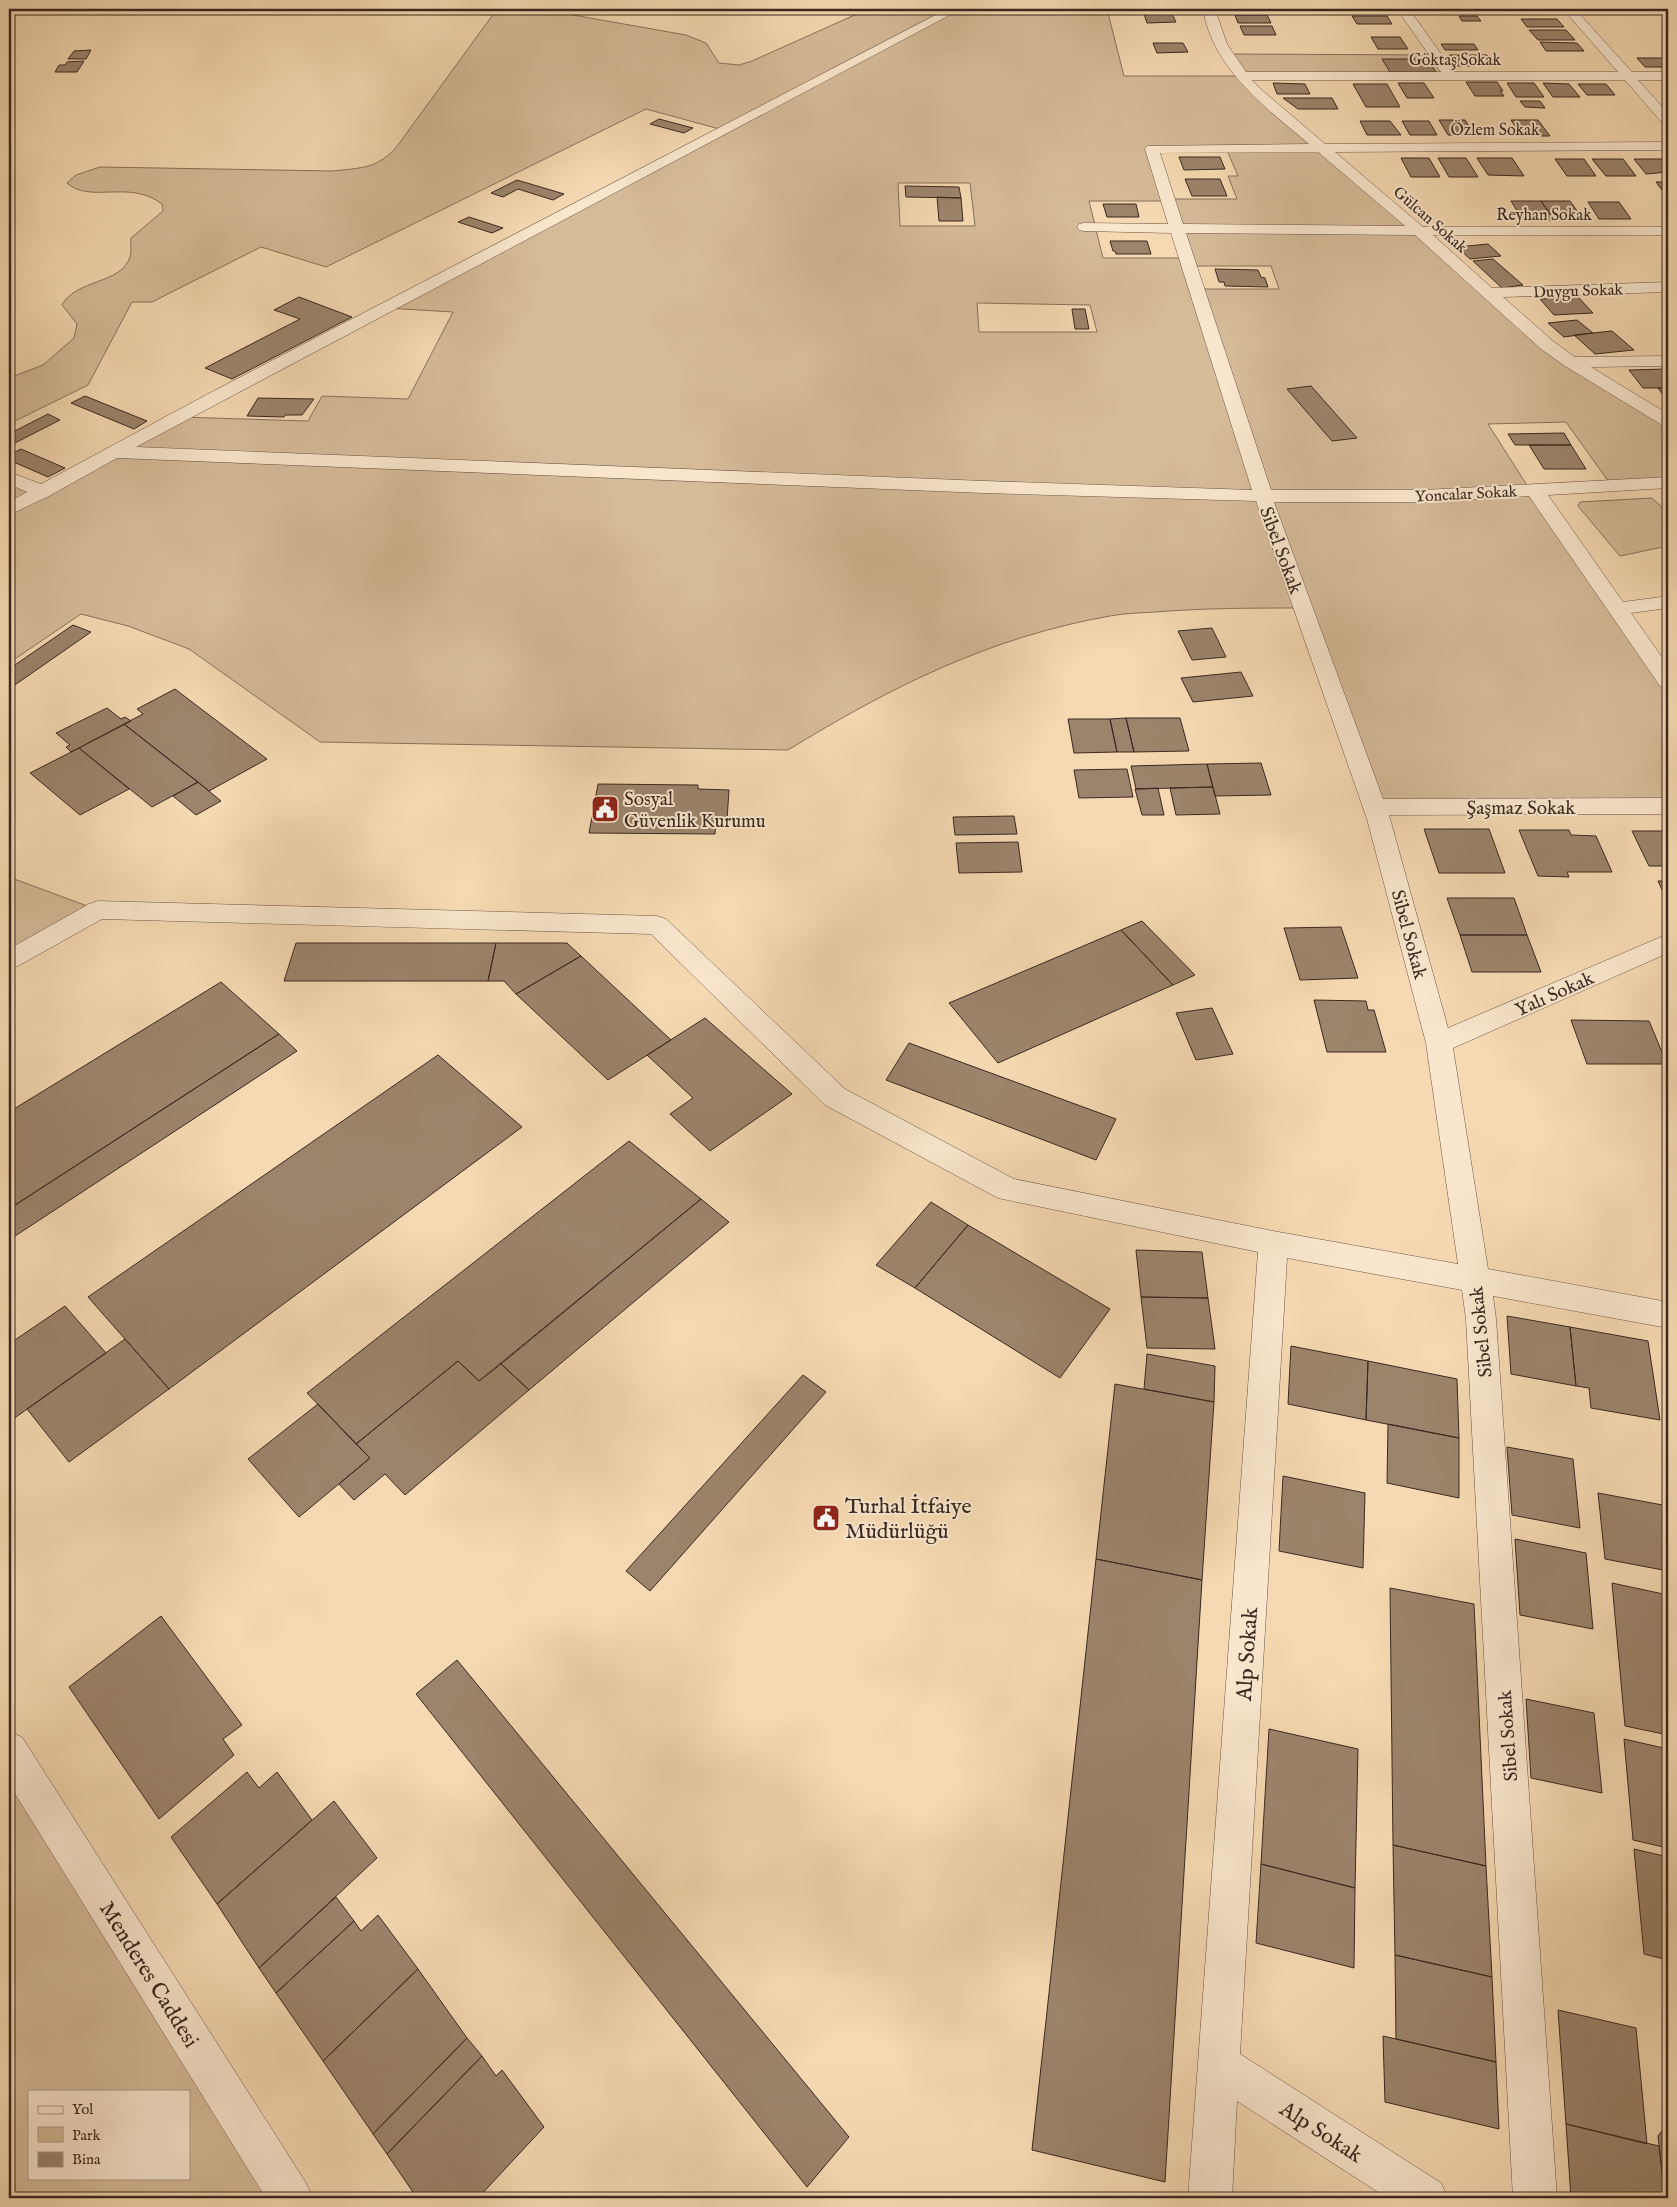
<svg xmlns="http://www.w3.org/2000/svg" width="1677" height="2207" viewBox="0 0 1677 2207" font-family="'IM FELL English',serif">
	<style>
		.green { fill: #d6bb99; stroke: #88725d; fill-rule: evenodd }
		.building { fill: #9c846c; stroke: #3a2821 }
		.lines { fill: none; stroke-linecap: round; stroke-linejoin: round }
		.minor-casing { stroke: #695445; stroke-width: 1 }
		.tertiary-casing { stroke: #695445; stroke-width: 1 }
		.minor { fill: #f9e6cd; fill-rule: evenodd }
		.tertiary { fill: #f9e6cd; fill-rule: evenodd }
		.labels { text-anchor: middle; stroke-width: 4; stroke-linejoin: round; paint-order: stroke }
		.far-street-label { font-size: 16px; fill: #3a2821; stroke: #f9e6cd }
		.street-label { font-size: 19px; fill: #3a2821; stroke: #f9e6cd }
		.poi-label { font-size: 19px; fill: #3a2821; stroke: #f9e6cd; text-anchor: start }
		.near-poi-label { font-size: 22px; fill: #3a2821; stroke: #f9e6cd; text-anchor: start }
		.near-street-label { font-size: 22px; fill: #3a2821; stroke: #f9e6cd }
	</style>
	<rect width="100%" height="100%" fill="#f6d9b2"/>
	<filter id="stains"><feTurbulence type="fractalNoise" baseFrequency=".004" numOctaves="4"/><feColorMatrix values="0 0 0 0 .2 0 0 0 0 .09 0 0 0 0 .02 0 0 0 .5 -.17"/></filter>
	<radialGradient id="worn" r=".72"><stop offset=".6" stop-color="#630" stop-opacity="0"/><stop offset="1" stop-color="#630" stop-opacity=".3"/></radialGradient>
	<!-- green -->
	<path class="green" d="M497 9H539L686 35 706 43 719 63 739 65 752 61 868 9H1107L1124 76H1241L1227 54 1435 55 1450 76H1242L1571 362 1668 421V482L1611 485 1566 422 1488 424 1530 490H1535L1668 681V806L1375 807 1303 608C1254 608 1205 608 1155 612 1141 613 1125 613 1110 616 990 637 891 687 788 750L320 742 189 649 128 626 81 614 9 663V477L42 491 180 417 308 421 322 396 408 399 453 312 386 308 723 130 646 109 326 267 261 247 152 302H132L88 385 9 424V378L43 365 74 338 77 324 62 305C76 279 122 284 130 257 132 252 130 244 131 238L163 211 162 204C130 179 90 204 67 183L76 175 100 167 332 171C360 168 379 169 398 145ZM1226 148 1238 176H1228L1237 199H1168L1152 149ZM898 183H970L975 226H900ZM1089 201H1168L1186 258H1103ZM1190 266H1271L1279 289H1197ZM977 303 1090 305 1097 332H979Z
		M1652 498 1668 513V546L1620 556 1578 506 1580 502Z
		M9 877 98 910 9 960Z
		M9 1750 291 2198H9ZM29 2091H189V2178H29Z"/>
	<!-- building -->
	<path class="building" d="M1144 14H1172L1176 22 1147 23Z
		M1235 15H1267L1271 23H1238Z
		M1352 16H1387L1392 24H1357Z
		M1459 16H1477L1481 21H1462Z
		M1521 19H1557L1564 27H1527Z
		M1240 26H1272L1276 35H1244Z
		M1529 30H1566L1575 40H1538Z
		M1371 37H1400L1408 49H1378Z
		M1540 42 1577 43 1584 51H1546Z
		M1153 43H1183L1188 52 1157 53Z
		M1441 44H1474L1478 50H1445Z
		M91 50 86 59H68L74 51Z
		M1449 55H1487L1495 66H1456Z
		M1637 58H1668V67H1645Z
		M1382 59H1427L1436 72H1390Z
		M84 61 77 72H55L59 65H65L67 62Z
		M1466 82H1497L1503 91H1500L1504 96H1475Z
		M1273 83 1305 84 1310 94H1277Z
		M1398 83H1424L1434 98H1407Z
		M1507 83H1534L1544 97H1516Z
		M1543 83 1569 84 1580 97H1553Z
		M1353 84H1387L1400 107H1366Z
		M1578 84H1606L1615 95H1587Z
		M1283 98H1332L1338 109H1298Z
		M1520 101H1540L1545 108 1525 107Z
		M659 119 693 128 684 133 650 124Z
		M1439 120H1465L1475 135H1448Z
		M1511 120H1538L1550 136H1522Z
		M1360 121H1390L1401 135H1367Z
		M1402 121H1429L1437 135H1410Z
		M1179 157H1220L1225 169 1184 170Z
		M1401 158H1429L1440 177H1411Z
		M1438 158H1466L1478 177H1449Z
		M1477 158H1512L1524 176 1488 175Z
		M1555 159H1584L1596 176H1567Z
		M1592 159H1623L1636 176H1606Z
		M1634 159H1668V172L1646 174Z
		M1185 179H1220L1227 196H1192Z
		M517 180 564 194 553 200 518 189 503 197 491 193Z
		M1656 182H1668V198Z
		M905 186 959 187 961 198 906 197Z
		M937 197 961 198 963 221H939Z
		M1511 201H1541L1554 220H1523Z
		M1541 201H1570L1582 218H1553Z
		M1588 202H1619L1631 219H1599Z
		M1103 204H1136L1139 217H1107Z
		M469 217 503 228 492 233 458 222Z
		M1110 241H1147L1151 254H1116L1115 251H1113Z
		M1488 244 1501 256 1470 259 1457 247Z
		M1493 259 1523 285 1502 288 1473 261Z
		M1215 269 1258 270 1261 277 1265 278 1268 287 1225 286 1224 282H1219Z
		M299 297 352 317 232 379 205 368 300 319 274 310Z
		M1578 297 1593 313 1554 315 1540 299Z
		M1072 309H1085L1089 329H1075Z
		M1577 320 1593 333 1564 337 1548 323Z
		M1612 331 1634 350 1595 354 1574 335Z
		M1668 369V388H1643L1629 370Z
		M1311 386 1357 438 1332 441 1287 389Z
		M1658 388H1668V402Z
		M85 396 147 421 134 429 71 403Z
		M258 398 314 399 302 415H285L284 417 247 416Z
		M48 414 60 420 9 446V434Z
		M1564 433 1571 445H1515L1508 434Z
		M1529 445H1571L1586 469H1544Z
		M21 449 65 468 48 477 9 460V455Z
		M73 625 91 632 9 689V669Z
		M1212 628 1226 657 1192 660 1178 631Z
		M1241 672 1253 696 1193 702 1181 678Z
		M175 689 267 759 209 791 124 724 143 714 137 709Z
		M107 708 121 719 125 717 131 721 71 752 66 747 70 745 56 733Z
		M1126 718H1180L1189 751 1134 752Z
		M1126 718 1134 752H1117L1110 719Z
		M1068 719H1110L1117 752 1074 753Z
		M124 724 198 782 152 807 79 748Z
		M79 748 129 789 80 815 30 773Z
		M1261 763 1271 795 1215 796 1207 764Z
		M1207 764 1213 787 1136 789 1131 766Z
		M1127 769 1133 797 1079 798 1074 770Z
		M198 782 221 801 196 815 173 796Z
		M598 784 698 785V789L729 790 727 820H716L715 834 589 833Z
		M1213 787 1220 814 1176 815 1170 788Z
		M1158 788 1164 815H1142L1135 789Z
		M1014 816 1017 834 955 835 953 817Z
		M1424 829H1489L1505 873H1439Z
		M1519 830H1569L1571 835 1596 836 1612 872H1567L1569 877 1538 876Z
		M1632 831H1668V866H1649Z
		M1018 842 1022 872 959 873 956 843Z
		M1658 881H1668V902Z
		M1447 898H1514L1527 935H1460Z
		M1142 921 1195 975 1173 985 1121 930Z
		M1341 927 1358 978 1300 980 1284 928Z
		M1121 930 1173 985 998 1063 949 1003Z
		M1460 935H1527L1541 972H1472Z
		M296 943H496L488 981H284Z
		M496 943H567L581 956 516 994 504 981H488Z
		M581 956 671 1040 608 1080 516 994Z
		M221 982 279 1034 9 1209V1112Z
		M1314 1000 1366 1001 1368 1010H1374L1386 1052H1327Z
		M1212 1008 1233 1054 1196 1060 1176 1013Z
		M705 1018 792 1094 710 1151 670 1114 693 1098 647 1055Z
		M1571 1020 1649 1021 1667 1064H1587Z
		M279 1034 297 1051 9 1240V1209Z
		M909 1043 1116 1119 1096 1160 886 1080Z
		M438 1055 522 1127 169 1389 88 1297Z
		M629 1141 701 1199 479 1381 458 1361 356 1444 307 1393Z
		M701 1199 729 1222 529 1390 501 1364Z
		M931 1202 968 1225 915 1288 876 1265Z
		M968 1225 1110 1309 1060 1378 915 1288Z
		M1136 1250 1202 1252 1208 1298 1141 1297Z
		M1141 1297 1208 1298 1215 1349 1147 1348Z
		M65 1306 106 1353 9 1422V1344Z
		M1507 1316 1570 1327 1576 1386 1511 1374Z
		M1570 1327 1648 1341 1660 1420 1591 1408 1589 1388 1576 1386Z
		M125 1339 169 1389 69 1462 27 1409Z
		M1291 1346 1368 1361 1366 1420 1288 1404Z
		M1147 1354 1215 1366 1214 1402 1144 1389Z
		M458 1361 479 1381 501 1364 529 1390 405 1495 385 1474 354 1500 339 1484 370 1458 356 1444Z
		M1368 1361 1457 1379 1459 1438 1366 1420Z
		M803 1375 826 1392 650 1591 626 1571Z
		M1115 1384 1214 1402 1202 1580 1096 1559Z
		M318 1404 370 1458 299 1517 248 1459Z
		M1388 1424 1459 1438V1498L1387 1483Z
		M1507 1447 1573 1459 1580 1528 1512 1515Z
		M1283 1476 1365 1493 1363 1568 1279 1551Z
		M1598 1493 1668 1506V1571L1605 1559Z
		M1515 1539 1586 1553 1593 1629 1520 1615Z
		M1096 1559 1202 1580 1165 2182 1032 2150Z
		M1612 1583 1668 1595V1735L1625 1726Z
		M1390 1588 1474 1604 1486 1866 1393 1845Z
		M161 1616 242 1725 223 1739 234 1755 159 1819 69 1687Z
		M457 1660 849 2137 807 2187 416 1694Z
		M1526 1699 1594 1713 1602 1793 1531 1778Z
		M1269 1729 1358 1749 1355 1888 1261 1864Z
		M1624 1739 1668 1749V1848L1633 1840Z
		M247 1772 259 1788 277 1772 312 1820 217 1904 171 1837Z
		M334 1801 377 1858 259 1968 217 1904Z
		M1393 1845 1486 1866 1492 1977 1395 1955Z
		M1634 1849 1668 1857V1960L1644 1954Z
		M1261 1864 1355 1888 1354 1968 1256 1943Z
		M336 1897 354 1921 276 1993 259 1968Z
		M378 1915 418 1969 323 2061 276 1993 354 1921 361 1931Z
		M1395 1955 1492 1977 1496 2062 1396 2039Z
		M418 1969 467 2038 373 2134 323 2061Z
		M1558 2010 1636 2028 1647 2144 1566 2124Z
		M1383 2036 1496 2062 1499 2129 1385 2102Z
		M467 2038 482 2056 387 2154 373 2134Z
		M482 2056 496 2076 502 2070 544 2127 478 2198H417L387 2154Z
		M1668 2123V2198H1665L1658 2136Z
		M1566 2124 1659 2146 1665 2198H1571Z"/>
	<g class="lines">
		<defs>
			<path id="minor" d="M947 9H961L136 447 984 481 1252 490 1171 233 1084 231 1079 230 1077 227 1079 224 1084 223 1168 224 1145 149 1147 146 1309 144C1265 107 1213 69 1203 9H1215L1227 44 1246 72H1441L1397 9H1409L1454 72H1618L1563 9H1575L1632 72H1668V80H1638L1668 113V125L1663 124 1625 80H1252L1263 91 1325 144 1668 142V150L1335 152 1423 227H1668V235H1433L1492 288 1668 282V292L1503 297 1553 341 1575 357 1668 356V366L1591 367 1668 414V426L1662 425 1565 366 1541 349 1415 235 1186 233 1271 490H1424L1668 477V488L1548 495 1623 602 1668 596V608L1631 613 1668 666V687L1660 686 1529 496 1424 502H1274L1383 799 1668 798V814L1389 815 1448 1028 1668 934V953L1453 1048 1488 1269 1668 1302V1328L1493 1296 1496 1319 1557 2198H1513L1466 1319 1462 1290 1287 1258 1240 2054 1441 2183 1448 2198H1387L1237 2101 1232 2198H1188L1258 1252 998 1198 825 1105 651 934 102 919 18 966 9 969V949L89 904 98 901 657 916 666 919 845 1089 1014 1179 1273 1231 1458 1264 1426 1043 1367 819 1256 501 984 493 117 458 49 496 9 515V502L27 492 9 484V472L41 484 206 395ZM1318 152 1405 226 1183 224 1160 153Z"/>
			<path id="tertiary" d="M9 1732 22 1737 306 2183 313 2198H266L9 1784Z"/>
		</defs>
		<!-- minor casing -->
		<use href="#minor" class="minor-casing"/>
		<!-- tertiary casing -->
		<use href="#tertiary" class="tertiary-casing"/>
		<!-- minor -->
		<use href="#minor" class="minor"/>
		<!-- tertiary -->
		<use href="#tertiary" class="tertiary"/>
	</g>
	<!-- icons -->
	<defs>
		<symbol id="civic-square" viewBox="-11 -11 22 22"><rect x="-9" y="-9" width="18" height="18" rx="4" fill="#8f2418" stroke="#f9e6cd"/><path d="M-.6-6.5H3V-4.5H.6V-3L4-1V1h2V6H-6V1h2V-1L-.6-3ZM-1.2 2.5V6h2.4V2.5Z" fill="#fff"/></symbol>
	</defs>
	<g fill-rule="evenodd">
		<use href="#civic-square" x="589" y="793" width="32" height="32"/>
		<use href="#civic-square" x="810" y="1502" width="32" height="32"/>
	</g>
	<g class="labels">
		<!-- far-street labels -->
		<g class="far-street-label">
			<text x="1455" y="65">Göktaş Sokak</text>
			<text x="1495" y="135">Özlem Sokak</text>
			<text x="1544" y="220">Reyhan Sokak</text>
			<text transform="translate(1431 219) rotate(41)" y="6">Gülcan Sokak</text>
			<text transform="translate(1578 290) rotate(-2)" y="6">Duygu Sokak</text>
			<text transform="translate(1466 493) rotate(-3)" y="6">Yoncalar Sokak</text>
		</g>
		<!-- street labels -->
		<g class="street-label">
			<text transform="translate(1282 550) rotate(70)" y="7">Sibel Sokak</text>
			<text x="1521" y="814">Şaşmaz Sokak</text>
			<text transform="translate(1410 934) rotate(75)" y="7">Sibel Sokak</text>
			<text transform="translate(1554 993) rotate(-24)" y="7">Yalı Sokak</text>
			<text transform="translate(1480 1332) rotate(-96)" y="7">Sibel Sokak</text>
			<text transform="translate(1507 1736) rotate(-94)" y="7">Sibel Sokak</text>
		</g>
		<!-- poi labels -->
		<g class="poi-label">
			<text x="624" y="805">Sosyal<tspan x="624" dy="22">Güvenlik Kurumu</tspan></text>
		</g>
		<!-- near-poi labels -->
		<g class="near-poi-label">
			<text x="845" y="1513">Turhal İtfaiye<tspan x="845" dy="25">Müdürlüğü</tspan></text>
		</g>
		<!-- near-street labels -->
		<g class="near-street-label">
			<text transform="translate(1246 1654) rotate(-86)" y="8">Alp Sokak</text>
			<text transform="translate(150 1974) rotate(58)" y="8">Menderes Caddesi</text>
			<text transform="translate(1322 2131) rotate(33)" y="8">Alp Sokak</text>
		</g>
	</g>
	<!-- margin -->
	<rect width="1677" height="2207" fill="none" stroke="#f6d9b2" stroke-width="30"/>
	<rect x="10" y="10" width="1657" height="2187" fill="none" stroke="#3a2821" stroke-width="2.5"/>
	<rect x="15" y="15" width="1647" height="2177" fill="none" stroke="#3a2821"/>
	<!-- legend -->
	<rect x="28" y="2090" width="162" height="90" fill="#f9e6cd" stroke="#ad9a88"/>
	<rect x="38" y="2106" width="25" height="8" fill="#f9e6cd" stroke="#ad9a88"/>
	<text x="72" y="2114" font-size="15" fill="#3a2821">Yol</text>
	<rect x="38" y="2127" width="25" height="15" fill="#d6bb99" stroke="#ad9a88"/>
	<text x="72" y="2140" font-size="15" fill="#3a2821">Park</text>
	<rect x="38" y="2152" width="25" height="15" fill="#9c846c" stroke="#ad9a88"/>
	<text x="72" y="2164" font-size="15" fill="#3a2821">Bina</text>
	<rect width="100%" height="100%" filter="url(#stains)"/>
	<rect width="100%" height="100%" fill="url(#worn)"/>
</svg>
